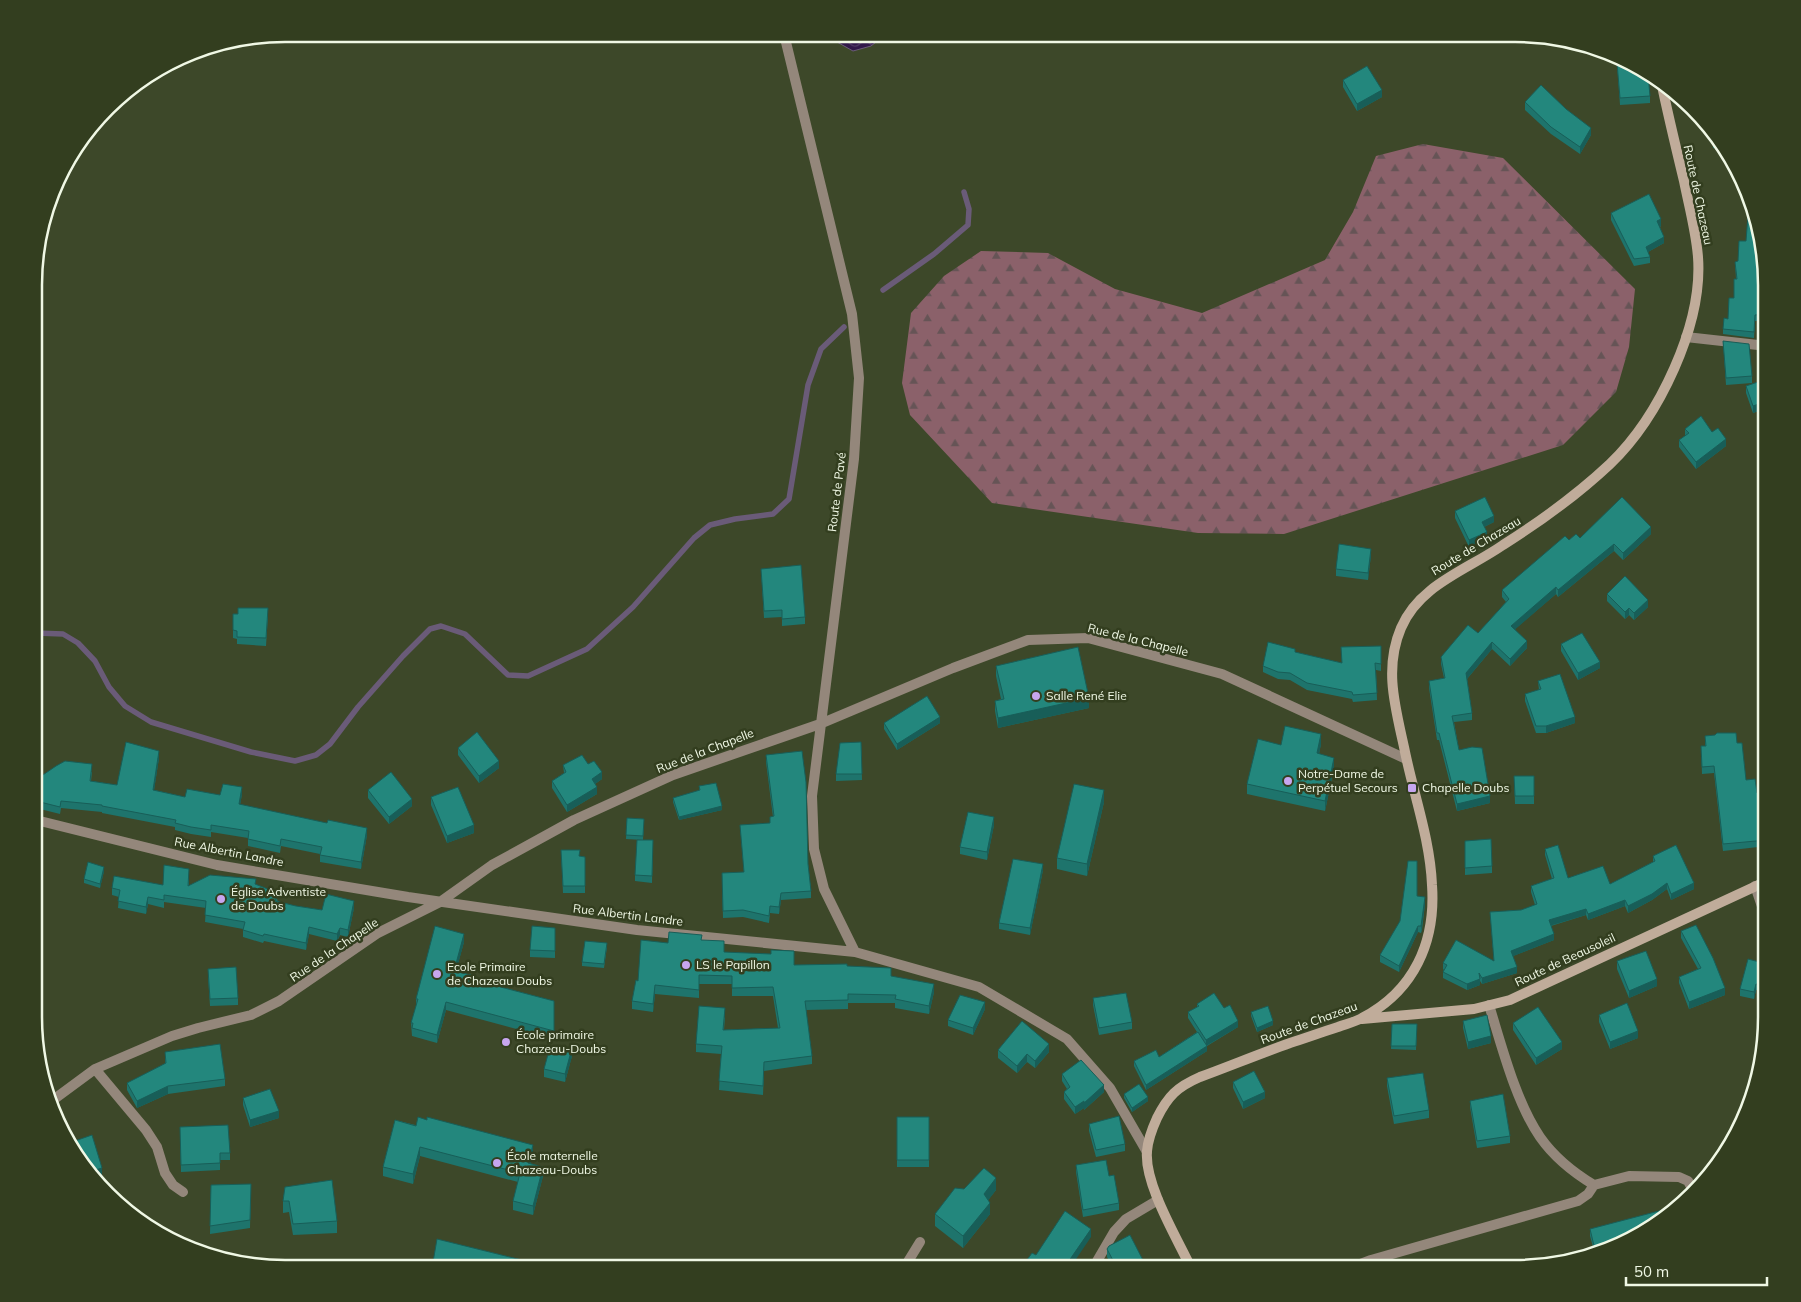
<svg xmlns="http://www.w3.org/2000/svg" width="1801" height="1302" viewBox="0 0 1801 1302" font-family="Mulish,sans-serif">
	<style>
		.forest { fill: url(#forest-firs) }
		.water { fill: url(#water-waves); stroke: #6a5b78 }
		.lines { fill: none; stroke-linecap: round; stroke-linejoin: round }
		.stream { stroke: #6a5b78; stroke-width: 5.5 }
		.street { stroke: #94877b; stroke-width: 10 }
		.secondary { stroke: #c0ac9a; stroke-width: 10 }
		.wall { fill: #1e746c }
		.shaded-wall { fill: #185e58 }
		.building { fill: #23877d; stroke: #185e58 }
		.poi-dot { fill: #c7a6ef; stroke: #333e1f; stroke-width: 2 }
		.labels { text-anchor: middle; stroke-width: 5; stroke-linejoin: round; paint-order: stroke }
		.street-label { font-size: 12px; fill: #f0f8e5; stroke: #333e1f }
		.poi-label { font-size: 12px; fill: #f0f8e5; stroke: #333e1f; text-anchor: start }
		.rim { fill: none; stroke: #f0f8e5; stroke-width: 2.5 }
	</style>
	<defs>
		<pattern id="forest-firs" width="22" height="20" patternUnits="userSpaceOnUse" patternTransform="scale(1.25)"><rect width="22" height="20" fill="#8b616a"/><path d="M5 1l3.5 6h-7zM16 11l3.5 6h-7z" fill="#665456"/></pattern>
		<pattern id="water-waves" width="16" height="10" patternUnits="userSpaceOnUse" patternTransform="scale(1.25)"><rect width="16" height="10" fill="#311849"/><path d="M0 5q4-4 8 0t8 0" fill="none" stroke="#4f3a63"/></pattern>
	</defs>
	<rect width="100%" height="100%" fill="#3d4829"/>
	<!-- forest -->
	<path class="forest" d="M1423 144 1503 158 1635 289 1629 347 1616 392 1563 445 1284 534 1198 533 992 503 910 415 902 383 911 313 944 276 981 251 1048 253 1115 289 1202 313 1325 260 1353 212 1376 156Z"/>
	<!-- water -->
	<path class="water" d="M833 34H886L871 46 853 51 837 42Z"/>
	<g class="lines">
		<!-- stream -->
		<path class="stream" d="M883 290 934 254 968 225 969 209 964 192
			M36 633 63 634 78 643 95 661 109 687 125 706 151 722 251 752 295 761 316 755 330 744 358 707 403 656 430 629 441 626 465 634 508 675 528 676 587 649 633 607 694 538 710 525 735 519 773 514 789 499 808 385 821 349 844 327"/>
		<!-- street -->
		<path class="street" d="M784 34 852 314 859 378 854 459 812 796 814 849 824 889 855 952
			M1686 337 1767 346
			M36 820 217 865 408 897 637 930 855 952 979 987 1067 1039 1110 1088 1147 1152
			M1755 886 1767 921
			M1489 1005C1502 1047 1516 1102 1540 1137 1554 1157 1574 1173 1594 1185
			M95 1069 146 1130 157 1147 165 1173 173 1185 183 1192
			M53 1100 95 1069 172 1036 198 1028 251 1015 279 1001 378 933 440 902 492 865 574 820 673 775 820 724 953 668 1028 640 1088 638 1222 674 1406 759
			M904 1268 920 1242
			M1093 1268 1114 1232 1126 1219 1158 1200
			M1350 1268 1371 1260 1578 1201 1588 1194 1594 1185 1629 1176 1679 1177 1688 1181 1694 1192"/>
		<!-- secondary -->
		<path class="secondary" d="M1362 1019 1474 1009 1510 1000 1767 881
			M1191 1268C1177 1238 1144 1184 1147 1151 1148 1139 1152 1129 1157 1118 1168 1096 1177 1087 1200 1077 1230 1066 1259 1054 1290 1043 1306 1038 1322 1032 1338 1027 1346 1024 1355 1022 1362 1018 1414 991 1436 942 1432 885 1430 838 1413 793 1404 747 1395 706 1384 668 1401 628 1419 585 1467 570 1503 545 1541 521 1577 495 1610 464 1659 417 1703 325 1698 257 1696 231 1689 206 1684 181 1676 148 1668 115 1661 81"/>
	</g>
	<!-- wall -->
	<path class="wall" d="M1617 63 1650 96V103L1620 105Z
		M1343 80 1382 97 1357 111 1343 87Z
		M1525 102 1591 135 1580 154 1551 134 1525 110Z
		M1714 133 1724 149 1713 148Z
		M1611 213 1661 226 1660 227 1664 243 1648 252 1650 257V263L1634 266 1611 220Z
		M1735 262 1767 270V320L1755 321 1754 338 1723 334V329L1728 319 1734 298 1736 279Z
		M1723 341 1752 376V383L1726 385Z
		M1767 379V408L1753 413 1746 393V386Z
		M1685 429 1726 446 1696 469 1679 447V440L1685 436Z
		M1455 511 1494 522 1484 527 1487 538 1469 547 1455 518Z
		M1651 534 1623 560 1614 551 1558 597 1556 594 1515 629 1527 648 1510 666 1492 649 1467 679 1472 713V720L1454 722 1459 750 1490 803 1457 811 1439 740H1437L1429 688V681L1444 678 1441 664V657L1478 633 1506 602 1502 597V590L1569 540 1580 538Z
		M1371 555 1368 580 1336 576V569Z
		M761 569 805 617V624L782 626V617L764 618Z
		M1607 594 1648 607 1634 620 1629 615 1625 619 1607 601Z
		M233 614 268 615 266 646 237 644V639L233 638Z
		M1561 644 1600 668 1578 680 1561 651Z
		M1381 646V671L1376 670 1377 700 1353 702 1352 699 1307 690 1290 680 1278 679 1263 672V666L1295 652 1342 663Z
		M996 666 1089 708 998 728 995 711V701L1001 699 996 676Z
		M1538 681 1575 723 1546 733H1536L1525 701V694L1539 690Z
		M884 723H940L897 750 884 729Z
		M1705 736 1737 743 1746 780 1757 793 1767 792V846L1723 851 1714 773 1702 774 1701 746H1705Z
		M861 742 862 780 836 781V774Z
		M1321 744 1319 754 1334 768 1325 811 1247 794V784L1281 745Z
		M458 748 499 768 479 783 458 755Z
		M766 755 808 864 811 891V898L781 900 779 914 770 913 769 923 743 917 723 918 722 880 744 872 740 825 770 823V817H773L766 762Z
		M159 758 154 790 185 797 242 794 240 805 367 835 361 869 320 862V854L281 846 280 853 248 846V838L211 832V837L191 834 175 830V827L102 813V812L61 808 60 814 36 808V784L92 772 91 781 117 785Z
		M588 764 602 779 595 784 597 794 567 812 552 788V781L564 773 563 765Z
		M1514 776H1534V804H1515Z
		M699 786 722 810 679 820 673 802V798L699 791Z
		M368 790 412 806 389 824 368 798Z
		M431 797 474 833 447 843 431 805Z
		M1104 802 1087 876 1057 869V858Z
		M627 818 644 819 643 840 626 839Z
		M994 825 987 860 960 854V847Z
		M653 840 652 883 635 881V875Z
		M1465 841 1492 866V873L1465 875Z
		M1545 849 1568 878 1610 884 1653 862V856L1694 889 1671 900 1667 889 1652 900 1628 913 1625 906 1588 920 1586 915 1551 926 1554 940 1513 956 1517 973 1482 984 1480 981V985L1467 990 1443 978V972L1444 970 1443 969V963L1494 961 1490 912 1521 910 1535 905 1531 892V886L1552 879 1545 855Z
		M561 850 579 856 585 857V893H563Z
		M1043 870 1030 935 999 929V923Z
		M104 871 100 888 84 883V879Z
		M189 876V885H256L278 900 277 901 296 906 322 910 354 908 348 937 340 935 337 941 309 934 306 950 264 941 263 943 243 937V929L205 922 206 908 164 902V908L148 904 146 914 118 908 119 897 112 895V888L163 885Z
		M1417 896 1425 904 1422 930 1421 933 1418 932 1399 972 1380 962V955Z
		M555 928V958L530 957V950Z
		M1681 931 1725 995 1689 1009 1679 983V977L1698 969 1681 938Z
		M702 940 724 952 794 965 847 966 891 976 934 992 929 1014 895 1008V1003H848V1009L806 1010 812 1056V1064L764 1071 763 1095 719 1090 721 1054 696 1052V1044L725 1017 724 1030 778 1028 773 996H732V984H699V998L655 994 653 1012 632 1009V1001L638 981Z
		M464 942 456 971 471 979 554 1001V1039L446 1010 437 1043 412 1036 411 1023 416 1007V999Z
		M607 947 604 968 582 966V962Z
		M1617 961 1657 986 1629 998 1617 969Z
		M1767 964 1764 992 1756 990 1754 999 1740 996V989Z
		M208 976 238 998V1005L210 1006Z
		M1093 998 1132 1022V1029L1099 1035 1093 1005Z
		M1197 1004 1224 1008 1238 1027 1207 1046V1051L1146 1090 1134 1066V1061L1159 1057 1197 1032 1188 1018V1012L1197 1007Z
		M985 1009 973 1035 948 1026V1020Z
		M1251 1012 1273 1025 1257 1032 1251 1016Z
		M1599 1015 1638 1038 1610 1049 1599 1022Z
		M1463 1021 1491 1043 1468 1049 1463 1028Z
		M1513 1023 1562 1049 1536 1065 1513 1030Z
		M1392 1024H1417L1416 1050 1391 1049Z
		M998 1050 1049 1052 1035 1068 1027 1062 1017 1073 998 1058Z
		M165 1052 225 1079V1086L168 1094 137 1108 127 1090V1083L165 1064Z
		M572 1056 565 1082 544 1077V1069Z
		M1062 1074 1104 1092 1084 1110V1108L1075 1114 1064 1099V1092L1067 1089 1062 1081Z
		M1387 1078 1429 1110V1118L1394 1124 1387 1086Z
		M1233 1082 1265 1098 1243 1109 1233 1088Z
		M1124 1094 1148 1101 1132 1112 1124 1098Z
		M243 1098 279 1118 250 1127 243 1105Z
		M1470 1101 1510 1136V1143L1477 1148 1470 1107Z
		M897 1117H929V1167H897Z
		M395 1120 533 1154 530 1163 543 1176 533 1215 513 1210V1201L518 1182 420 1156 413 1184 383 1176V1167Z
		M1089 1124 1125 1144V1151L1096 1157 1089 1131Z
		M180 1127 230 1153V1160H220V1170L181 1172Z
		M1076 1165 1119 1203V1210L1083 1217 1076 1172Z
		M251 1184 250 1228 210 1234 211 1185Z
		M285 1187 337 1221V1233L293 1235 289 1212 283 1213V1201Z
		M964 1189 996 1190 988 1200 990 1214 963 1248 935 1226V1214Z
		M1590 1229 1627 1242 1595 1254 1590 1236Z
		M1107 1249 1147 1268H1113L1107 1257Z"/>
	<!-- shaded-wall -->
	<path class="shaded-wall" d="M1382 90V97L1357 111V104Z
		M1591 128V135L1580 154V147Z
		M1661 219V226L1657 228V221Z
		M1664 237V243L1646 253V247Z
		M1767 401V408L1753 413V406Z
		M1726 439V446L1696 469V462Z
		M1494 516V522L1482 528V522Z
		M1651 527V534L1623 560V553Z
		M1487 532V538L1469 547V540Z
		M1614 544V551L1558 597V590Z
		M1371 549V555L1368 580V573Z
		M1556 587V594L1511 633V626Z
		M1648 600V607L1634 620V613Z
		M1629 608V615L1625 619V612Z
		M1527 641V648L1510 666V659Z
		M1492 642V649L1466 680V673Z
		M1600 662V668L1578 680V673Z
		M1089 698V708L998 728V718Z
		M940 717V723L897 750V744Z
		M1575 717V723L1546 733V726Z
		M1321 734V744L1317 764V753Z
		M159 751V758L153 797V790Z
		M1334 758V768L1325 811V801Z
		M499 761V768L479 783V776Z
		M602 772V779L592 786V779Z
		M242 787V794L239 811V804Z
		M597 787V794L567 812V805Z
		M1104 790V802L1087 876V864Z
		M1490 796V803L1457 811V804Z
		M412 799V806L389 824V817Z
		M722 806V810L679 820V817Z
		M994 817V825L987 860V852Z
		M474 825V833L447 843V836Z
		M367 828V835L361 869V862Z
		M1043 864V870L1030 935V928Z
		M104 867V871L100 888V884Z
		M1667 883V889L1652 900 1628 913V906Z
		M1694 883V889L1671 900V894Z
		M781 893V900L779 914V907Z
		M148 897V904L146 914V907Z
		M1425 897V904L1421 933V926Z
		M1625 900V906L1588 920V914Z
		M354 901V908L348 937V930Z
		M1586 909V915L1549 926V920Z
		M1418 926V932L1399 972V966Z
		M309 927V934L306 950V943Z
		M340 928V935L337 941V934Z
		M464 934V942L454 979V971Z
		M1554 934V940L1511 957V951Z
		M1517 967V973L1482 984V978Z
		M1767 973V979L1764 992V986Z
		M1480 979V985L1467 990V984Z
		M1657 979V986L1629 998V991Z
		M934 984V992L929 1014V1006Z
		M1756 984V990L1754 999V992Z
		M655 985V994L653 1012V1004Z
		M1725 988V995L1689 1009V1002Z
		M446 1002V1010L437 1043V1035Z
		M985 1002V1009L973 1035V1028Z
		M1238 1021V1027L1206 1046V1040Z
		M1273 1021V1025L1257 1032V1028Z
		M1638 1031V1038L1610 1049V1042Z
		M1491 1036V1043L1468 1049V1042Z
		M1562 1042V1049L1536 1065V1058Z
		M1049 1044V1052L1035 1068V1061Z
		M1207 1046V1051L1146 1090V1085Z
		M572 1048V1056L565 1082V1074Z
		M1027 1054V1062L1017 1073V1066Z
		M1104 1085V1092L1084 1110V1103Z
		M168 1086V1094L137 1108V1101Z
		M1265 1092V1098L1243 1109V1102Z
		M1148 1097V1101L1132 1112V1108Z
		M1084 1101V1108L1075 1114V1107Z
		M279 1111V1118L250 1127V1120Z
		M533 1145V1154L528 1172V1163Z
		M420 1147V1156L413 1184V1174Z
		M543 1167V1176L533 1215V1206Z
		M102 1168V1175L97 1176 92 1171Z
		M996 1178V1190L984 1206V1194Z
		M990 1203V1214L963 1248V1236Z
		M1091 1229V1237L1070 1268H1064Z"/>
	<!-- building -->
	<path class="building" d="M1627 62 1648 74 1650 96 1620 98 1617 63Z
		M1367 66 1382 90 1357 104 1343 80Z
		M1541 85 1566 109 1591 128 1580 147 1551 127 1525 102Z
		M1714 133 1720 142 1713 141Z
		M1649 194 1661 219 1657 221 1664 237 1646 247 1650 257 1634 259 1611 213Z
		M1749 202 1767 270V314L1755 315 1754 332 1723 329 1724 318 1728 319 1729 298H1734V279H1737L1735 262 1738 261 1739 241H1746Z
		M1723 341 1749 344 1752 376 1726 378Z
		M1767 379V401L1753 406 1746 386Z
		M1701 416 1712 432 1718 428 1726 439 1696 462 1679 440 1689 433 1685 429Z
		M1485 497 1494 516 1482 522 1487 532 1469 540 1455 511Z
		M1622 497 1651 527 1623 553 1614 544 1558 590 1556 587 1511 626 1527 641 1510 659 1492 642 1466 673 1472 713 1452 716 1459 750 1472 747 1482 748 1490 796 1457 804 1439 733H1437L1429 681 1445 678 1441 657 1468 625 1478 633 1509 599 1502 590 1565 536 1569 540 1576 534 1580 538Z
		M1339 544 1371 549 1368 573 1336 569Z
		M801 565 805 617 782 619V610L764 611 761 569Z
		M1625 576 1648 600 1634 613 1629 608 1625 612 1607 594Z
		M238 608H268L266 638 237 637V631L233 630V614H238Z
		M1582 633 1600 662 1578 673 1561 644Z
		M1268 642 1295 649V652L1342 663 1341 647 1381 646V664L1375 663 1377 693 1353 695 1352 692 1307 683 1290 673 1278 672 1263 666Z
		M1078 647 1089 698 998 718 995 701 1004 699 996 666Z
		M1560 674 1575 717 1546 726H1536L1525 694 1541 689 1538 681Z
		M927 696 940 717 897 744 884 723Z
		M1285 726 1321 734 1317 753 1334 758 1325 801 1247 784 1258 739 1281 745Z
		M477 732 499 761 479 776 458 748Z
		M1717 733H1736L1737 743H1742L1746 780 1755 779 1757 793 1767 792V840L1723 844 1714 766 1702 767 1701 746H1706L1705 736 1715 735Z
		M126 742 159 751 153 790 185 797 187 789 220 795 223 784 242 787 239 804 327 823 328 820 367 828 361 862 320 855 322 847 281 839 280 846 248 839 249 831 211 825V830L191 827 175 823 176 820 102 806V805L61 801 60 807 36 801V784L37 779 56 766 65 761 92 764 90 781 117 785Z
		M861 742 862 774H836L840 743Z
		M802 751 806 782 808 864 811 891 781 893 779 907 770 906 769 916 743 910 723 911 722 873 744 872 740 825 770 823V817L774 816 766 755Z
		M582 755 588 764 594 761 602 772 592 779 597 787 567 805 552 781 566 772 563 765Z
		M391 772 412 799 389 817 368 790Z
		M1514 776H1534V796H1515Z
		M716 783 722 806 679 817 673 798 700 790 699 786Z
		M1074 784 1104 790 1087 864 1057 858Z
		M458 787 474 825 447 836 431 797Z
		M968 812 994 817 987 852 960 847Z
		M627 818 644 819 643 836 626 835Z
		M1491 839 1492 866 1465 868V841Z
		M637 840H653L652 876 635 875Z
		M1558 845 1568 878 1603 866 1610 884 1655 861 1653 856 1676 845 1694 883 1671 894 1667 883 1652 894 1628 906 1625 900 1588 914 1586 909 1549 920 1554 934 1511 951 1517 967 1482 978 1479 973 1480 979 1467 984 1443 972 1447 965 1443 963 1456 940 1494 961 1490 912 1521 910 1537 904 1531 886 1554 878 1545 849Z
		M561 850H580L579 856 585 857V886H563Z
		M1013 859 1043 864 1030 928 999 923Z
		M1408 861H1417V896L1425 897 1421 926H1418L1399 966 1380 955 1400 921Z
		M88 862 104 867 100 884 84 879Z
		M164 865 189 869 188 886 210 875 256 879 255 884 278 893 275 901 296 906 322 910 326 894 354 901 348 930 340 928 337 934 309 927 306 943 264 934 263 936 243 930 245 922 205 915 206 901 164 895V900L148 897 146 907 118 901 120 890 112 888 114 876 163 885Z
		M1696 925 1713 958 1725 988 1689 1002 1679 977 1701 968 1681 931Z
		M435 926 464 934 454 971 471 975 470 979 554 1001V1031L446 1002 437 1035 412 1028 413 1023H411L418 999H416Z
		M532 926 555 928V951L530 950Z
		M669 932 702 935 701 940 724 941V952L771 954V950L794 951V965L847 964V966L891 968V976L934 984 929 1006 895 999 896 995 848 994V1000L805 1001 812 1056 764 1062 763 1086 719 1081 722 1046 696 1044 699 1006 725 1008 723 1030 780 1028 773 987 732 988V976L699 975V990L655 985 653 1004 632 1001 636 980 638 981 641 940 668 943Z
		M585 941 607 943 604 964 582 962Z
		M1646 951 1657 979 1629 991 1617 961Z
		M1748 959 1767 964V973L1764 986 1756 984 1754 992 1740 989Z
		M236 967 238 998 210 999 208 969Z
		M1126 993 1132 1022 1099 1028 1093 998Z
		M1214 993 1224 1008 1230 1005 1238 1021 1206 1040 1188 1012 1199 1006 1197 1004Z
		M960 995 985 1002 973 1028 948 1020Z
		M1627 1003 1638 1031 1610 1042 1599 1015Z
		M1268 1006 1273 1021 1257 1028 1251 1012Z
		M1538 1007 1562 1042 1536 1058 1513 1023Z
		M1487 1015 1491 1036 1468 1042 1463 1021Z
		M1022 1021 1049 1044 1035 1061 1027 1054 1017 1066 998 1050Z
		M1392 1024H1417L1416 1046H1391Z
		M1198 1032 1207 1046 1146 1085 1134 1061 1156 1050 1159 1057Z
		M220 1044 225 1079 168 1086 137 1101 127 1083 166 1063 165 1052Z
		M550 1047 572 1048 565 1074 544 1069Z
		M1081 1060 1104 1085 1084 1103V1101L1075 1107 1064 1092 1070 1087 1062 1074Z
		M1254 1071 1265 1092 1243 1102 1233 1082Z
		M1423 1073 1429 1110 1394 1116 1387 1078Z
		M1139 1084 1148 1097 1132 1108 1124 1094Z
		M270 1089 279 1111 250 1120 243 1098Z
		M1503 1094 1510 1136 1477 1141 1470 1101Z
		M1119 1116 1125 1144 1096 1150 1089 1124Z
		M418 1117 427 1120V1117L533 1145 528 1163 543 1167 533 1206 513 1201 520 1173 420 1147 413 1174 383 1167 395 1120 416 1126Z
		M897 1117H929V1160H897Z
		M228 1125 230 1153H220V1163L181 1165 180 1127Z
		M92 1135 102 1168 92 1171 69 1143Z
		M1106 1160 1109 1176 1114 1175 1119 1203 1083 1210 1076 1165Z
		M984 1168 996 1178 984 1194 990 1203 963 1236 935 1214 955 1188 964 1189Z
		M332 1180 337 1221 293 1224 289 1201H283L285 1187Z
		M251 1184 250 1220 210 1226 211 1185Z
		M1674 1207V1210L1627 1242 1596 1254 1590 1229Z
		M1065 1211 1091 1229 1064 1268H1021L1032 1253 1036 1255Z
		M1130 1235 1147 1268H1117L1107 1249 1109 1246Z
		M437 1239 546 1266V1268H432Z"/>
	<!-- markers -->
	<g class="poi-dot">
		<circle cx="1036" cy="696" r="5"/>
		<circle cx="1288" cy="781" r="5"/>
		<rect x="1407" y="783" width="10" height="10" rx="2.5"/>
		<circle cx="221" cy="899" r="5"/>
		<circle cx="686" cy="965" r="5"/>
		<circle cx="437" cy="974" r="5"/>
		<circle cx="506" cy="1042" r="5"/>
		<circle cx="497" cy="1163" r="5"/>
	</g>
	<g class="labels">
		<!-- street labels -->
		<g class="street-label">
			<text transform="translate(1698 195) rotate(78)" y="4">Route de Chazeau</text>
			<text transform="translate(837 492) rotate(-83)" y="4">Route de Pavé</text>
			<text transform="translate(1476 546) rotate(-31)" y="4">Route de Chazeau</text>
			<text transform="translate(1138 640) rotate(14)" y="4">Rue de la Chapelle</text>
			<text transform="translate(705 751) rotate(-21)" y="4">Rue de la Chapelle</text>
			<text transform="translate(229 852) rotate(11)" y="4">Rue Albertin Landre</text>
			<text transform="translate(628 915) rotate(7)" y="4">Rue Albertin Landre</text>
			<text transform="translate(334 950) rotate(-34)" y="4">Rue de la Chapelle</text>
			<text transform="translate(1565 960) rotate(-25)" y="4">Route de Beausoleil</text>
			<text transform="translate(1309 1023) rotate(-20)" y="4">Route de Chazeau</text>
		</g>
		<!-- poi labels -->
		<g class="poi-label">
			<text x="1046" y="700">Salle René Elie</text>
			<text x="1298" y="778">Notre-Dame de<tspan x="1298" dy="14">Perpétuel Secours</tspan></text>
			<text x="1422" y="792">Chapelle Doubs</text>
			<text x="231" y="896">Église Adventiste<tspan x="231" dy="14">de Doubs</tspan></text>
			<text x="696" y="969">LS le Papillon</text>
			<text x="447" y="971">Ecole Primaire<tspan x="447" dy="14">de Chazeau Doubs</tspan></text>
			<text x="516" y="1039">École primaire<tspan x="516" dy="14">Chazeau-Doubs</tspan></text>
			<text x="507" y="1160">École maternelle<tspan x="507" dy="14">Chazeau-Doubs</tspan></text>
		</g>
	</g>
	<!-- crop -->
	<path d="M0 0H1801V1302H0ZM285 42H1515A243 243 0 0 1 1758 285V1017A243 243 0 0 1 1515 1260H285A243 243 0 0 1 42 1017V285A243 243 0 0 1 285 42Z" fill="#333e1f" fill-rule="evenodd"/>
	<path class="rim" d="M285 42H1515A243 243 0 0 1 1758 285V1017A243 243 0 0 1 1515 1260H285A243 243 0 0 1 42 1017V285A243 243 0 0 1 285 42Z"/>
	<!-- scale -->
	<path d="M1626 1277v8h141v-8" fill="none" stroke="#f0f8e5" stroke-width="2.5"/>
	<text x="1634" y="1277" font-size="15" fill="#f0f8e5" stroke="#333e1f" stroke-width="4" paint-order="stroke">50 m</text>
</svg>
